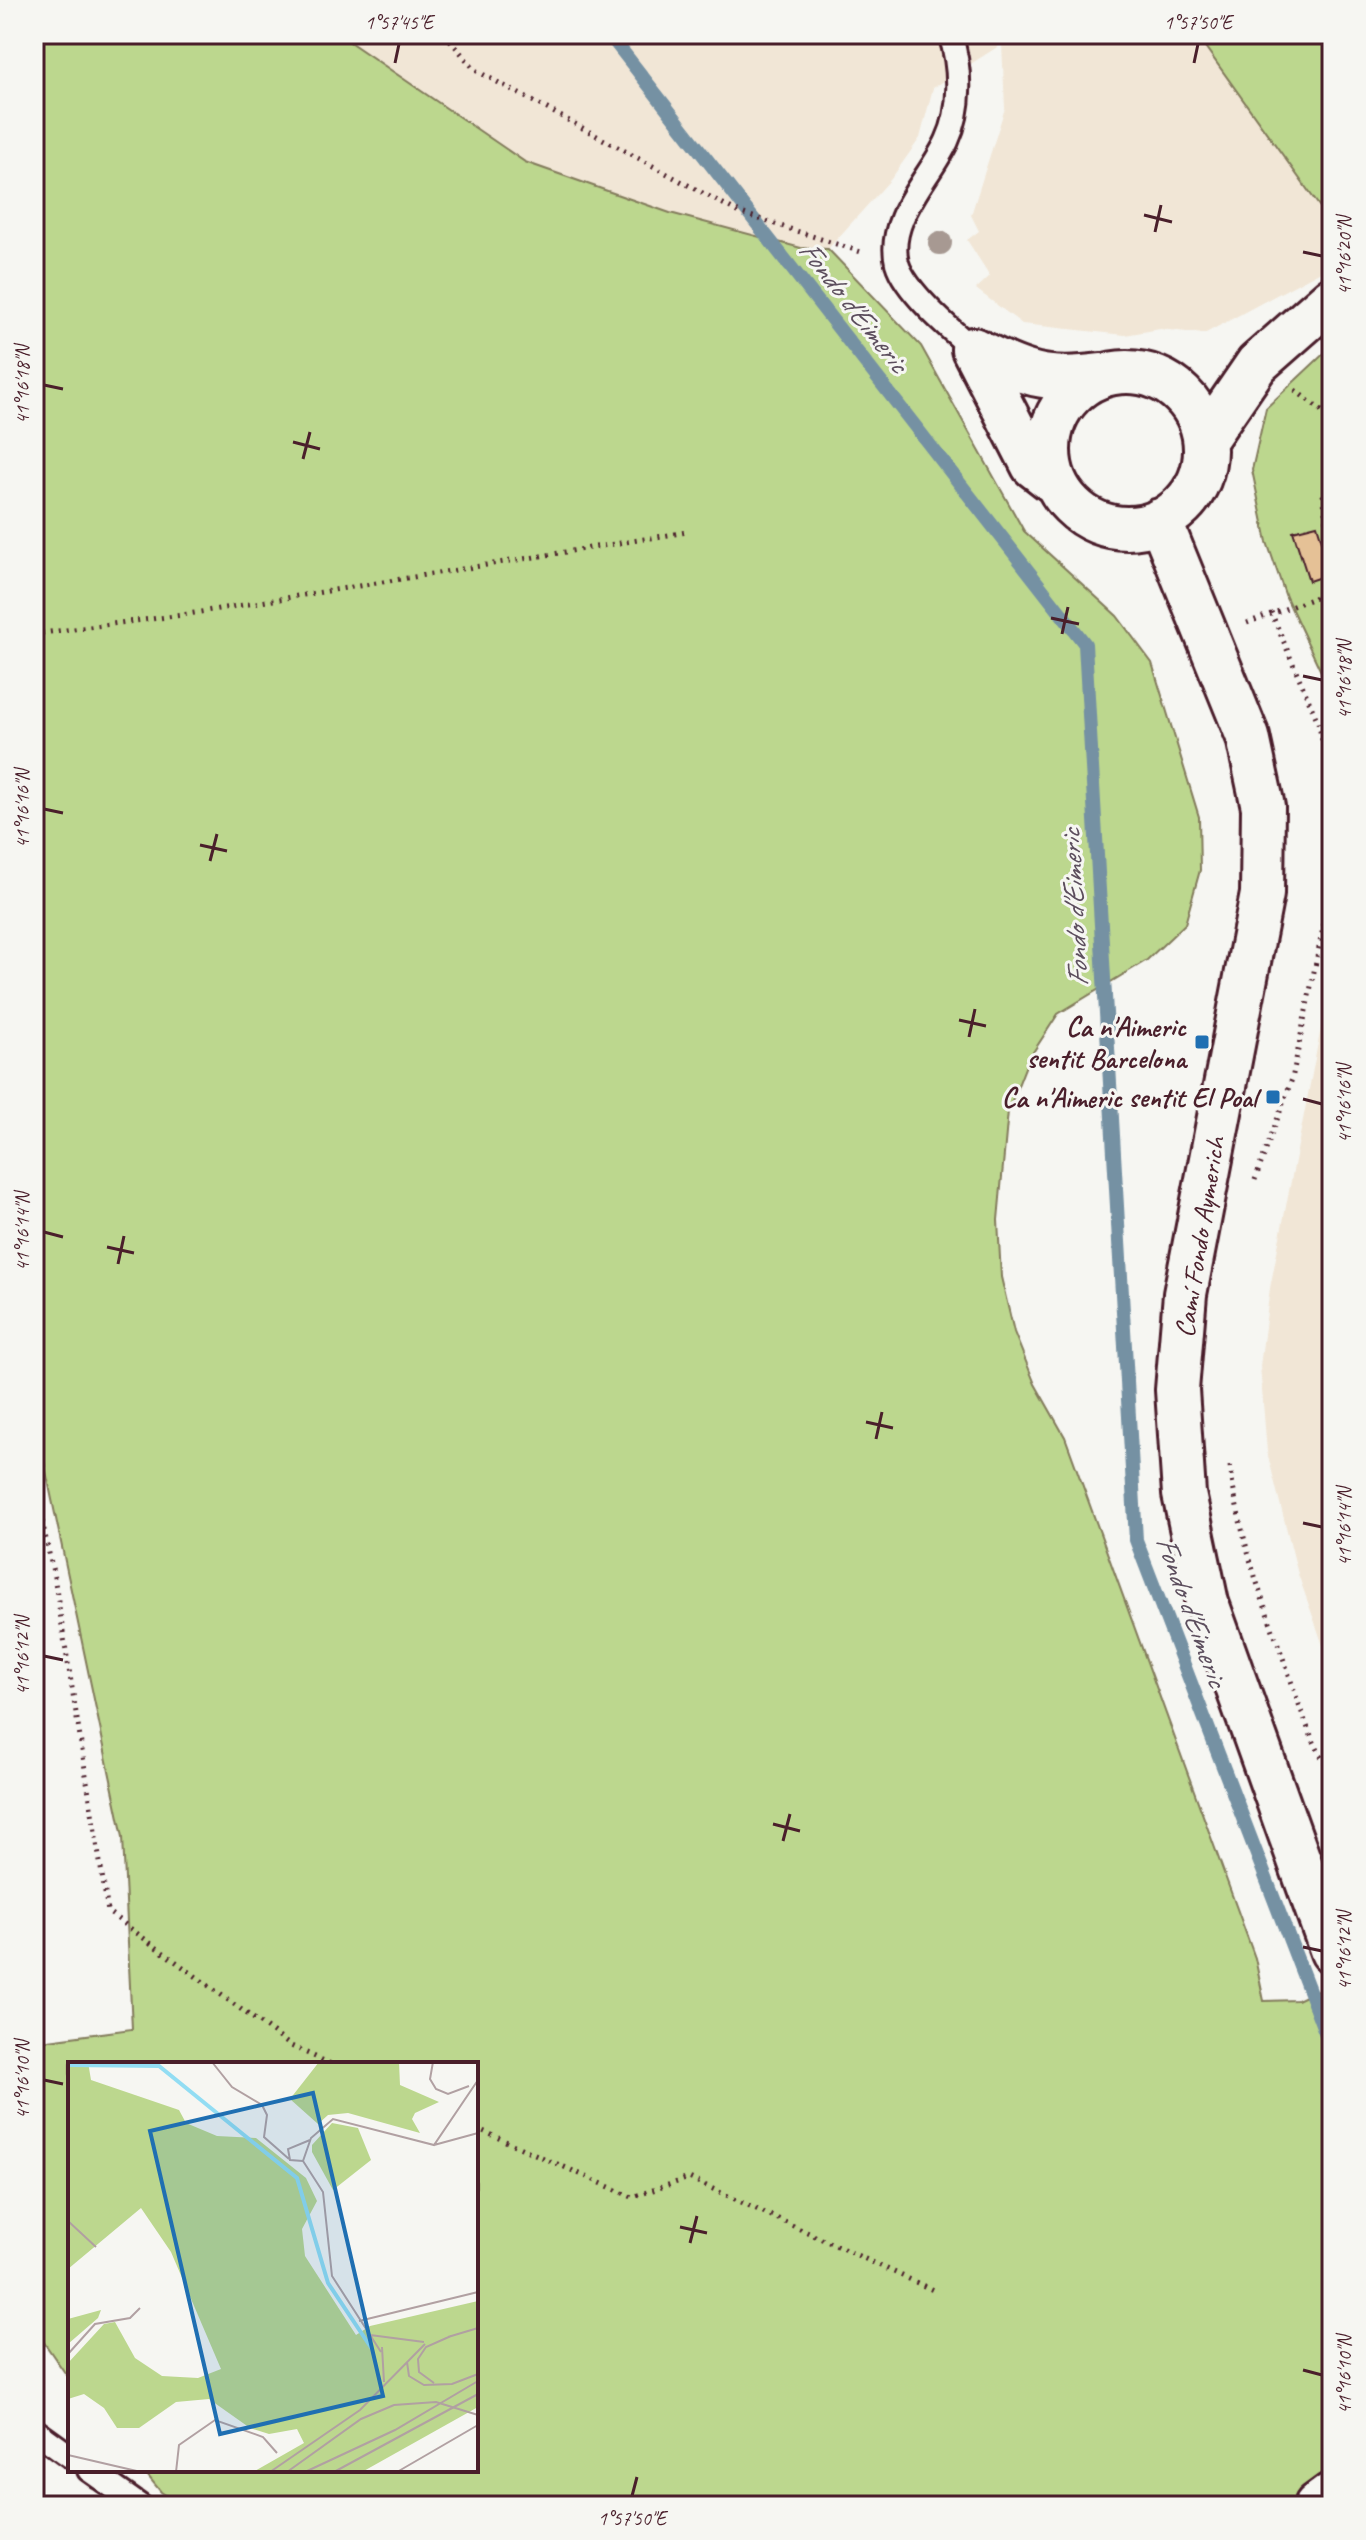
<svg xmlns="http://www.w3.org/2000/svg" width="1366" height="2540" viewBox="0 0 1366 2540" font-family="Caveat,sans-serif">
	<style>
		.built { fill: #f1e6d6 }
		.green { fill: #bcd78e; stroke: #837b5c; stroke-width: 2 }
		.lines { fill: none; stroke-linecap: round; stroke-linejoin: round }
		.stream { stroke: #7591a3; stroke-width: 14 }
		.building { fill: #e5c196; stroke: #4a1f2b; stroke-width: 2 }
		.service-casing { stroke: #4a1f2b; stroke-width: 28 }
		.minor-casing { stroke: #4a1f2b; stroke-width: 48 }
		.tertiary-casing { stroke: #4a1f2b; stroke-width: 50 }
		.path { stroke: #4a1f2b; stroke-width: 5; stroke-dasharray: 2 6; stroke-linecap: butt }
		.service { stroke: #f6f6f2; stroke-width: 22 }
		.minor { stroke: #f6f6f2; stroke-width: 42 }
		.tertiary { stroke: #f6f6f2; stroke-width: 44 }
		.tree { fill: #a79992 }
		.ticks { fill: none; stroke: #4a1f2b; stroke-width: 3 }
		.poi-dot { fill: #1f6fb2; stroke: #f6f6f2; stroke-width: 3 }
		.labels { text-anchor: middle; stroke-width: 6; stroke-linejoin: round; paint-order: stroke }
		.poi-label { font-size: 28px; font-weight: bold; fill: #4a1f2b; stroke: #f6f6f2; text-anchor: end }
		.street-label { font-size: 28px; fill: #4a1f2b; stroke: #f6f6f2 }
		.water-label { font-size: 30px; font-style: italic; fill: #5c4e5d; stroke: #f6f6f2 }
		.inset-river { fill: none; stroke: #92ddf3; stroke-width: 4 }
		.inset-road { fill: none; stroke: #b1a0a2; stroke-width: 2 }
		.view { fill: #1f6fb2; fill-opacity: 0.15; stroke: #1f6fb2; stroke-width: 4 }
		.inset-edge { fill: none; stroke: #4a1f2b; stroke-width: 4 }
		.neatline { fill: none; stroke: #4a1f2b; stroke-width: 3 }
		.ticks-label { font-size: 20px; text-anchor: middle; fill: #4a1f2b }
	</style>
	<rect width="100%" height="100%" fill="#f6f6f2"/>
	<filter id="ink" filterUnits="userSpaceOnUse"><feTurbulence type="fractalNoise" baseFrequency=".0125" numOctaves="2"/><feDisplacementMap in="SourceGraphic" scale="16" xChannelSelector="R" yChannelSelector="G"/><feConvolveMatrix kernelMatrix="1 2 1 2 8 2 1 2 1" color-interpolation-filters="sRGB"/></filter>
	<g filter="url(#ink)">
		<!-- built -->
		<path class="built" d="M338 34H1196L1332 224V265L1204 334 1160 329 1125 335 1022 324 976 289 990 276 967 240 979 231 971 215 1005 108 1002 44 933 88 920 138 891 179 828 249 801 248 670 213 525 162Z
			M1332 972V1671L1298 1574 1267 1452 1260 1366 1270 1288Z"/>
		<!-- green -->
		<path class="green" d="M34 34H338L525 162 670 213 801 248 828 249 921 346 1024 531 1117 616 1152 663 1199 817 1200 870 1185 924 1147 960 1058 1014 1028 1060 1008 1111 998 1220 1001 1277 1014 1332 1035 1384 1065 1437 1255 1958 1264 2001 1297 2000 1332 1983V2506H182L161 2492 143 2470H476V2064H70V2380L34 2328V2042L132 2029 123 1837 34 1414Z
			M1196 34H1332V224Z
			M1332 346V695L1286 597 1267 542 1252 470 1266 408Z"/>
		<g class="lines">
			<!-- stream -->
			<path class="stream" d="M609 34 1085 644 1136 1540 1332 2050"/>
		</g>
		<!-- building -->
		<path class="building" d="M1317 525 1332 573 1309 581 1293 531Z"/>
		<g class="lines">
			<defs>
				<path id="service" d="M950 34C961 67 962 109 947 141 930 178 886 219 897 263 905 291 951 330 973 349
					M34 2430 70 2456
					M89 2470 140 2506"/>
				<path id="minor" d="M973 349 1033 466 1055 483
					M973 349C1025 374 1043 383 1101 375
					M1049 450a78 78 0 1 1 156 0a78 78 0 1 1-156 0Z
					M1205 440 1257 364 1332 298
					M1160 520 1248 737 1263 807 1262 894 1185 1294 1177 1390 1184 1494 1207 1603 1332 1952"/>
				<path id="tertiary" d="M1317 2506 1332 2495"/>
			</defs>
			<!-- service casing -->
			<use href="#service" class="service-casing"/>
			<!-- minor casing -->
			<use href="#minor" class="minor-casing"/>
			<!-- tertiary casing -->
			<use href="#tertiary" class="tertiary-casing"/>
			<!-- path -->
			<path class="path" d="M445 34 475 70 738 212 864 253
				M1295 390 1332 419
				M1332 482 1322 498 1332 543
				M1314 598 1332 584
				M1271 612 1318 722 1327 762 1332 831
				M1247 623 1314 598 1332 602
				M34 634 182 615 687 532
				M1255 1180 1292 1079 1325 918 1332 843
				M1230 1466C1239 1535 1262 1601 1286 1666 1299 1703 1309 1741 1332 1773
				M34 1482 55 1582 108 1912 291 2046 331 2064
				M476 2128 632 2197 689 2178 935 2291"/>
			<!-- service -->
			<use href="#service" class="service"/>
			<!-- minor -->
			<use href="#minor" class="minor"/>
			<!-- tertiary -->
			<use href="#tertiary" class="tertiary"/>
		</g>
		<!-- trees -->
		<circle class="tree" cx="940" cy="243" r="12"/>
	</g>
	<!-- ticks -->
	<path class="ticks" d="M395 63 399 44M1194 63 1198 44M1144 215 1172 222M1155 232 1161 205M1303 252 1322 256M44 385 63 389M293 442 320 449M303 459 310 432M1051 618 1079 624M1062 634 1068 607M1303 676 1322 680M44 809 63 813M200 845 227 851M210 861 217 834M959 1020 986 1026M969 1037 975 1009M1303 1099 1322 1104M44 1232 63 1237M107 1247 134 1253M118 1264 124 1236M866 1422 893 1428M876 1439 882 1412M1303 1523 1322 1527M44 1656 63 1660M773 1824 800 1831M783 1841 790 1814M1303 1947 1322 1951M44 2080 63 2084M680 2227 707 2233M690 2243 697 2216M1303 2370 1322 2375M632 2496 637 2477"/>
	<!-- markers -->
	<g class="poi-dot">
		<rect x="1194" y="1034" width="16" height="16" rx="4"/>
		<rect x="1265" y="1089" width="16" height="16" rx="4"/>
	</g>
	<g class="labels">
		<!-- poi labels -->
		<g class="poi-label">
			<text x="1186" y="1036">Ca n'Aimeric<tspan x="1186" dy="32">sentit Barcelona</tspan></text>
			<text x="1257" y="1107">Ca n'Aimeric sentit El Poal</text>
		</g>
		<!-- street labels -->
		<g class="street-label">
			<text transform="translate(1199 1237) rotate(-81)" y="10">Camí Fondo Aymerich</text>
		</g>
		<!-- water labels -->
		<g class="water-label">
			<text transform="translate(854 306) rotate(52)" y="10">Fondo d'Eimeric</text>
			<text transform="translate(1074 908) rotate(-93)" y="10">Fondo d'Eimeric</text>
			<text transform="translate(1192 1611) rotate(70)" y="10">Fondo d'Eimeric</text>
		</g>
	</g>
	<!-- overview -->
	<g transform="translate(68 2062)">
		<rect width="410" height="410" fill="#f6f6f2"/>
		<path d="M0 0H20L23 18 111 48 118 61 149 74 188 76 238 116 249 139 234 167 237 194 288 273 302 264 410 239V345L294 410H185L236 381 229 367 201 372 182 366 141 337 108 340 71 366H49L36 346 16 332 0 337V301L36 262 47 260 67 296 94 314 130 316 153 307 103 190 73 146 0 207ZM251 0H331L332 23 371 40 347 51 344 57 352 71 280 51 260 53 250 62 222 37ZM264 61 290 66 303 98 265 128 244 90V83ZM33 248 30 256 0 282V257Z" fill="#bcd78e"/>
		<path class="inset-river" d="M0 3 91 4 229 116 260 221 304 287"/>
		<path class="inset-road" d="M144 0 164 25 194 43 199 53 196 75 221 97M365 0 362 17 368 27 380 32 401 24M366 83 410 71M235 99 243 76 265 57 366 83 410 18M235 99 255 130 264 214 313 290M235 99 222 98 220 87 242 78M0 159 28 185M291 259 410 230M302 273 356 280M380 275 410 266M314 285 316 320M0 292 27 262 62 256 72 246M339 300 341 314 356 323 384 322 410 312M366 321 351 310 350 297 358 285 383 274M0 393 73 410M108 410 111 383 147 358 195 375 209 391M202 410 292 348 357 282M219 410 293 357 326 343 368 340 410 353M237 410 327 368 410 319M266 410 410 332M329 410 410 363"/>
		<path class="view" d="M245 31 315 334 152 372 82 69Z"/>
		<rect width="410" height="410" class="inset-edge"/>
	</g>
	<!-- margin -->
	<rect width="1366" height="2540" fill="none" stroke="#f6f6f2" stroke-width="88"/>
	<rect x="44" y="44" width="1278" height="2452" class="neatline"/>
	<g class="ticks-label">
		<text x="399" y="29">1°57'45"E</text>
		<text x="1198" y="29">1°57'50"E</text>
		<text transform="translate(1344 256) rotate(-90)" y="7">41°16'20"N</text>
		<text transform="translate(22 385) rotate(-90)" y="7">41°16'18"N</text>
		<text transform="translate(1344 680) rotate(-90)" y="7">41°16'18"N</text>
		<text transform="translate(22 809) rotate(-90)" y="7">41°16'16"N</text>
		<text transform="translate(1344 1104) rotate(-90)" y="7">41°16'16"N</text>
		<text transform="translate(22 1232) rotate(-90)" y="7">41°16'14"N</text>
		<text transform="translate(1344 1527) rotate(-90)" y="7">41°16'14"N</text>
		<text transform="translate(22 1656) rotate(-90)" y="7">41°16'12"N</text>
		<text transform="translate(1344 1951) rotate(-90)" y="7">41°16'12"N</text>
		<text transform="translate(22 2080) rotate(-90)" y="7">41°16'10"N</text>
		<text transform="translate(1344 2375) rotate(-90)" y="7">41°16'10"N</text>
		<text x="632" y="2525">1°57'50"E</text>
	</g>
</svg>
